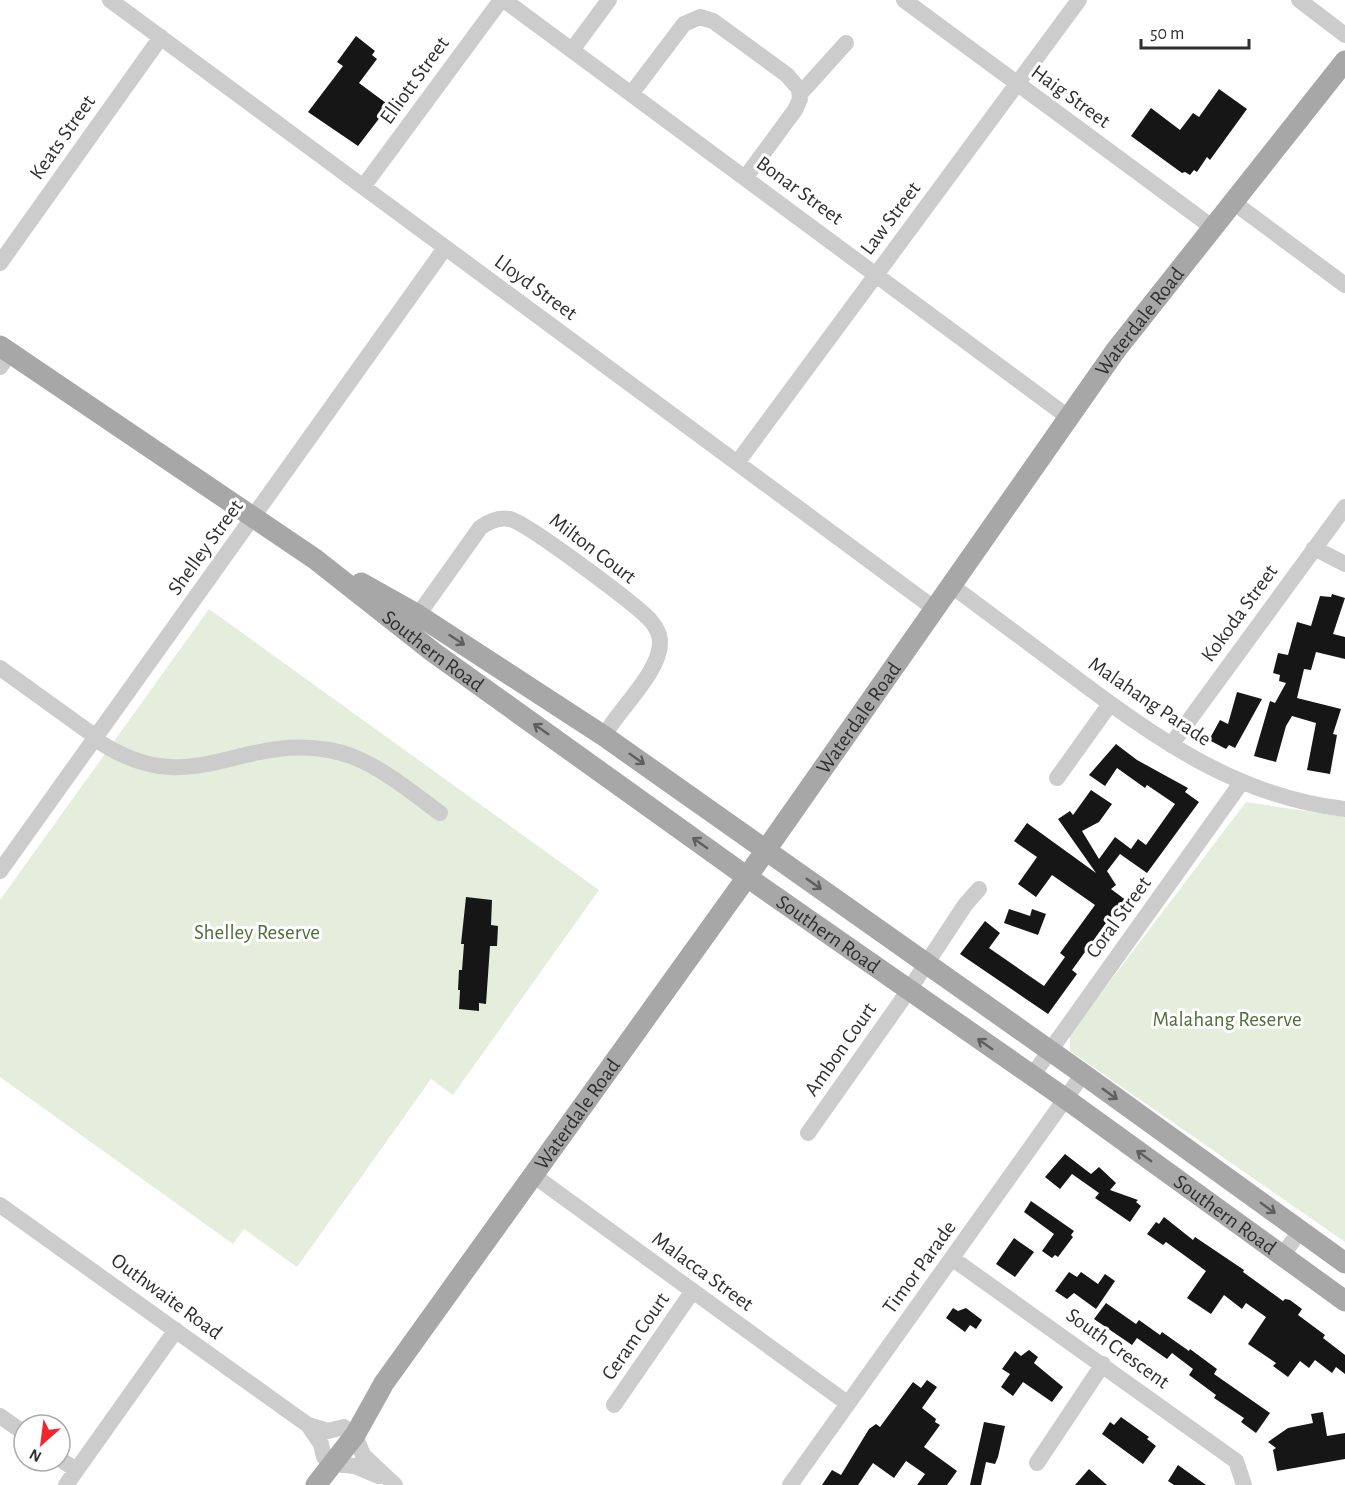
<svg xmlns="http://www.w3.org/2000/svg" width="1345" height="1485" viewBox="0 0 1345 1485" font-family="'Alegreya Sans',sans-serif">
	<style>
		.green { fill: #e5eddc }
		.building { fill: #161616 }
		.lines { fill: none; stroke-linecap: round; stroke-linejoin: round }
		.minor { stroke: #ccc; stroke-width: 16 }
		.major { stroke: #a7a7a7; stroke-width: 21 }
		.oneway { stroke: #5f5f5f }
		.labels { text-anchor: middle; stroke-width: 6; stroke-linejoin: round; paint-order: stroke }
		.street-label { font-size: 21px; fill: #2f2f2f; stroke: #fff }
		.park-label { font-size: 21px; fill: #506e39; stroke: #fff }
	</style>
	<rect width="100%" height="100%" fill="#fff"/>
	<!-- green -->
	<path class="green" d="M209 609 599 890 453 1095 431 1079 297 1267 244 1229 233 1244 0 1077V900Z
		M1246 802 1345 817V1242L1070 1051V1034Z"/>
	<!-- building -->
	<path class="building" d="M356 36 375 51 372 55 377 59 359 83 394 109 387 119 381 116 358 146 308 112 343 66 337 62Z
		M1219 89 1247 109 1210 160 1207 157 1197 172 1194 170 1190 175 1185 172 1182 173 1131 136 1151 108 1180 130 1193 113 1199 117Z
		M1332 594 1345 598 1333 634 1345 637V659L1316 652 1311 670 1304 669 1297 698 1341 709 1333 734 1337 735 1330 774 1307 770 1316 723 1292 716 1286 726 1276 762 1254 756 1270 701 1275 703 1286 683 1279 681 1280 675 1273 673 1278 653 1288 655 1297 622 1311 626 1320 596 1331 597Z
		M1237 692 1262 699 1235 748 1229 745 1226 749 1209 740 1220 720 1228 724Z
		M1116 744 1137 760 1188 788 1185 792 1199 802 1147 873 1120 854 1107 871 1116 885 1111 889 1127 901 1114 918 1111 916 1072 970 1077 974 1048 1014 960 954 985 921 1000 933 989 948 1044 986 1065 957 1060 953 1095 905 1052 875 1036 897 1018 884 1037 857 1014 841 1027 823 1096 873 1058 819 1070 811 1073 815 1091 790 1112 804 1099 822 1082 831 1099 859 1115 837 1131 849 1138 839 1146 845 1175 804 1147 785 1145 788 1117 768 1105 786 1089 775Z
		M466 897 492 900 491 925 498 926 497 946H490L486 1004 479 1003V1011L459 1009 460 990H458L459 970H462L464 944H461Z
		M1009 909 1030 916 1032 909 1046 914 1038 935 1004 923Z
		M1065 1154 1091 1174 1099 1167 1116 1183 1110 1190 1138 1200 1136 1202 1141 1206 1130 1222 1095 1198 1099 1193 1072 1174 1060 1189 1045 1177Z
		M1031 1201 1074 1231 1071 1235 1073 1237 1058 1257 1055 1255 1052 1258 1042 1251 1054 1234 1024 1212Z
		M1164 1217 1193 1240 1195 1237 1244 1270 1243 1272 1283 1301 1285 1299 1290 1300 1302 1309 1298 1315 1325 1335 1323 1338 1345 1355V1374L1336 1367 1332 1373 1315 1360 1309 1368 1300 1361 1288 1377 1273 1366 1276 1363 1248 1344 1266 1317 1246 1303 1242 1309 1224 1295 1211 1314 1187 1298 1206 1271 1166 1242 1163 1245 1147 1234 1156 1222 1159 1224Z
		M1014 1238 1034 1252 1015 1277 996 1264Z
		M1069 1272 1077 1277 1081 1272 1098 1284 1105 1274 1115 1281 1096 1309 1074 1293 1067 1299 1055 1291Z
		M1106 1303 1136 1324 1139 1320 1160 1335 1162 1332 1189 1351 1190 1349 1217 1369 1214 1374 1270 1413 1256 1433 1241 1422 1244 1418 1214 1398 1216 1395 1189 1375 1193 1369 1172 1353 1167 1359 1137 1338 1132 1345 1094 1319Z
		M953 1308 958 1311 966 1308 982 1320 976 1329 970 1325 965 1332 946 1318Z
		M1029 1350 1038 1357 1034 1363 1063 1387 1052 1402 1023 1382 1013 1396 1001 1387 1010 1374 1002 1369 1015 1351 1021 1356Z
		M927 1380 937 1387 922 1408 936 1419 935 1422 940 1425 924 1447 957 1471 947 1485H917L925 1474 906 1461 894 1478 873 1463 858 1485H822L832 1470 841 1475 869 1429 876 1424 880 1427 913 1382 921 1388Z
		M1323 1412 1327 1436 1345 1433V1459L1277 1471 1273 1450 1276 1448 1268 1442 1288 1428 1313 1423 1311 1414Z
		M1121 1417 1149 1437 1147 1439 1156 1446 1143 1464 1102 1434 1110 1422 1114 1425Z
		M984 1422 1005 1426 998 1457 995 1464 986 1462 981 1485H970Z
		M1178 1465 1206 1485H1174L1168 1481Z
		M1089 1469 1107 1485H1075Z"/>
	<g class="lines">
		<!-- minor -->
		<path class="minor" d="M110 0 935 609
			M504 0 1068 417
			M904 0 1212 227
			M1299 0 1345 35
			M572 50 609 0
			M631 94 684 24 700 17 713 21 787 75 799 89 800 99 795 110 745 178
			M800 94 846 43
			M363 187 501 0
			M1233 202 1345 285
			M0 263 161 37
			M0 367 10 353
			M737 463 1079 0
			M1314 548 1345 564
			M952 586C992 616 1033 646 1073 676 1157 739 1238 797 1345 809
			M418 615 480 528C489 521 498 517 510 519 527 523 637 605 651 621 656 627 660 634 660 642 661 671 618 710 604 736
			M0 668 96 737
			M95 739C190 804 235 734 329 750 371 757 407 789 440 813
			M1171 745 1345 507
			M1057 778 1110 704
			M0 871 445 248
			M1032 1076 1241 783
			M808 1133 909 990 965 905 979 889
			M533 1175 847 1403
			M0 1205 308 1425 328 1431 344 1427
			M1282 1256 1300 1231
			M953 1259 1236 1461 1244 1485
			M614 1405 692 1292
			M0 1416 24 1433
			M308 1425 321 1444 324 1457
			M355 1435 363 1455 395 1485
			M60 1459 76 1470
			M1037 1463 1103 1364
			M333 1464 355 1466 379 1476
			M66 1485 176 1330
			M790 1485 1083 1074"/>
		<!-- major -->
		<g class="major">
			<path id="s1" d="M0 346 315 559 433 652 747 877 1066 1099 1345 1301"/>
			<path d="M361 583 418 615 604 736 1083 1074 1345 1263"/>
			<path id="s2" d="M316 1485 355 1435 384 1383 747 877 1116 350 1345 61"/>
		</g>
	</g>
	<!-- one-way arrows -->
	<defs><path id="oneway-shaft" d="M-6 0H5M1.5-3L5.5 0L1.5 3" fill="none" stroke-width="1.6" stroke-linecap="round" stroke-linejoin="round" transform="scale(1.5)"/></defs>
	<g class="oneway">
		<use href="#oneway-shaft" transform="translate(457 640) rotate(33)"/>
		<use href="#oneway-shaft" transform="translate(541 729) rotate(-145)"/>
		<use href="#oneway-shaft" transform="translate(637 759) rotate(35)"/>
		<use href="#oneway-shaft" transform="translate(700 843) rotate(-145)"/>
		<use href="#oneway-shaft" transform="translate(814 884) rotate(35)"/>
		<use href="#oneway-shaft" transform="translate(985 1044) rotate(-145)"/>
		<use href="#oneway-shaft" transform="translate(1110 1094) rotate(36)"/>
		<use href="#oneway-shaft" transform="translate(1144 1156) rotate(-144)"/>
		<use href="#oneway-shaft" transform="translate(1268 1208) rotate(36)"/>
	</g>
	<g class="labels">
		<!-- street labels -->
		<g class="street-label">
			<text transform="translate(414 80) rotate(-54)" y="7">Elliott Street</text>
			<text transform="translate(1071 96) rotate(36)" y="7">Haig Street</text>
			<text transform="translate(62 137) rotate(-55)" y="7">Keats Street</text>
			<text transform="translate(800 190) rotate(36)" y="7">Bonar Street</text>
			<text transform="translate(890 218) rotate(-53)" y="7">Law Street</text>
			<text transform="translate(536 287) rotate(36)" y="7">Lloyd Street</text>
			<text dy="7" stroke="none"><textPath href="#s2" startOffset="1426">Waterdale Road</textPath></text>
			<text transform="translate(205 547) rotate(-54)" y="7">Shelley Street</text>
			<text transform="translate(593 548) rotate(37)" y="7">Milton Court</text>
			<text transform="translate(1239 613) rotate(-54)" y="7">Kokoda Street</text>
			<text dy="7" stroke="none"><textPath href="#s1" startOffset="530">Southern Road</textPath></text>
			<text transform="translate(1150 701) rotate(34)" y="7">Malahang Parade</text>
			<text dy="7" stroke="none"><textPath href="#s2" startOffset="940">Waterdale Road</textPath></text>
			<text transform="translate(1118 917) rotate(-54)" y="7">Coral Street</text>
			<text dy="7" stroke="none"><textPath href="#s1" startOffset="1016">Southern Road</textPath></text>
			<text transform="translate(840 1049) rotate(-55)" y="7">Ambon Court</text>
			<text dy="7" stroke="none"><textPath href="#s2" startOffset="454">Waterdale Road</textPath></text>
			<text dy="7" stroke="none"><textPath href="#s1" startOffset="1502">Southern Road</textPath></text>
			<text transform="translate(919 1267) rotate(-54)" y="7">Timor Parade</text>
			<text transform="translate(703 1271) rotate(36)" y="7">Malacca Street</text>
			<text transform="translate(167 1296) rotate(36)" y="7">Outhwaite Road</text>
			<text transform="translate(635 1336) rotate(-55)" y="7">Ceram Court</text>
			<text transform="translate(1118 1348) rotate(36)" y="7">South Crescent</text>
		</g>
		<!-- park labels -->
		<g class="park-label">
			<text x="257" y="939">Shelley Reserve</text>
			<text x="1227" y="1026">Malahang Reserve</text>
		</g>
	</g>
	<!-- north arrow -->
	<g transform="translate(42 1443) rotate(208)"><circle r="28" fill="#ffffff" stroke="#acacac" stroke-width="1.5"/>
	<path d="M0-4.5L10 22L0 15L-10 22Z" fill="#f1262e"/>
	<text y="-9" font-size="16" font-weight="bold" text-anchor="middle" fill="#2f2f2f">N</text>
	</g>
	<!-- scale -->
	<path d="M1141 39v9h108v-9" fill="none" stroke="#2f2f2f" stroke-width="3"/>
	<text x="1150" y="39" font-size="18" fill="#2f2f2f" stroke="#ffffff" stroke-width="4.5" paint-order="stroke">50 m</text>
</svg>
